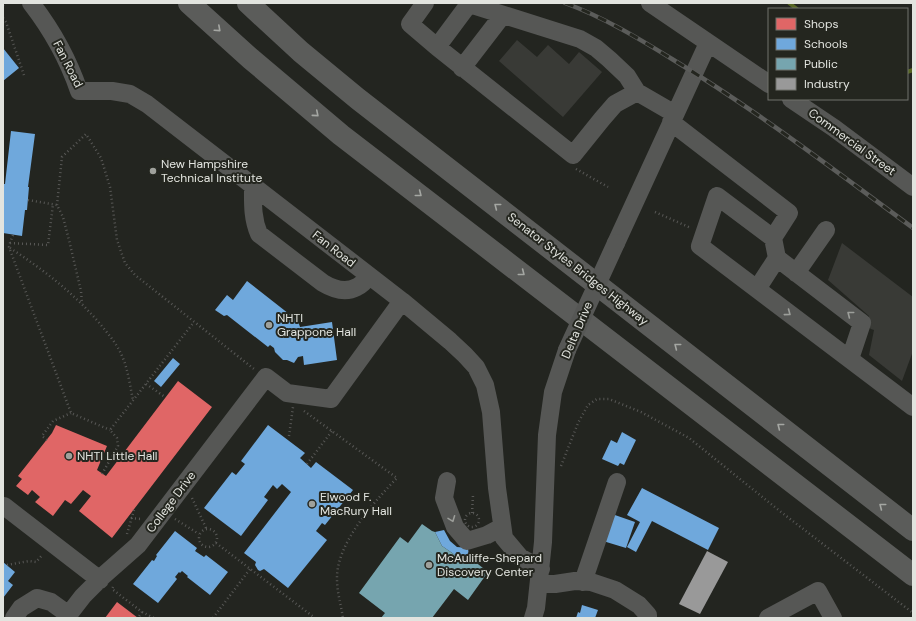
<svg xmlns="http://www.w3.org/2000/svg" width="916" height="621" viewBox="0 0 916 621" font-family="'DM Sans',sans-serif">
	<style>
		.shops { fill: #e06666 }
		.schools { fill: #6fa8dc }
		.public { fill: #76a5af }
		.industry { fill: #999 }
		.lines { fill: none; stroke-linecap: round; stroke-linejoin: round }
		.stream { stroke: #576623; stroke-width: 4 }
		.building { fill: #393a36 }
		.path { stroke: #585856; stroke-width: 2.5; stroke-dasharray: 1 3; stroke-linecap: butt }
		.minor { stroke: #565755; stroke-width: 18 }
		.highway { stroke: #5b5c5a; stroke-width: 22 }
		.rail-casing { stroke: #5b5c5a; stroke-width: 4.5 }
		.rail { stroke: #24261f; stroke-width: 3; stroke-dasharray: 9; stroke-linecap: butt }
		.minor-bridge { stroke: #565755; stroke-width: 18 }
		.oneway { stroke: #a5a7a3 }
		.oneway2 { stroke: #9c9e9a }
		.poi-dot { fill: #9fa19c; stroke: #24261f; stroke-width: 1.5 }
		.labels { text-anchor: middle; stroke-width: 4; stroke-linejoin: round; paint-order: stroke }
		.street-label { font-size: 12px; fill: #e2e4df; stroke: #24261f }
		.poi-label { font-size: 12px; fill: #e2e4df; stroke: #24261f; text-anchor: start }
	</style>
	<rect width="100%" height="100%" fill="#232520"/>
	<!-- shops -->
	<path class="shops" d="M178 381 212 407 112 538 79 511 91 496 83 490 71 504 65 500 53 516 35 502 40 497 32 490 28 495 16 486 22 479 18 476 52 433 56 425 107 446 97 470 106 476Z
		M117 602 138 618H105Z"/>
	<!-- schools -->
	<path class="schools" d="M3 48 19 68 3 81Z
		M11 131 35 134 28 187H29L27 210H25L22 236 3 233V184H5Z
		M247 281 298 321 300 327 332 322 337 360 304 365 303 356 298 357 294 363 287 360H283L275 352 274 348 270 345 268 347 227 315 224 316 215 310 227 295 233 300Z
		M173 358 180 364 161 387 154 381Z
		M268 425 305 453 300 458 311 468 316 462 353 490 325 525 322 523 316 531 327 540 288 588 264 569 260 571 258 570 255 565 256 562 244 553 291 492 282 484 277 489 273 485 264 497 268 500 241 536 204 508 232 472 236 475 245 464 241 461Z
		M622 432 636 440 624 465 620 463 618 466 602 459 611 440 617 443Z
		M642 488 719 528 708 550 652 521 636 552 627 547 640 522 627 515Z
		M612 514 635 522 626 548 603 541Z
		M444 530 450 541 457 547 468 548 469 557 455 555 442 546 435 532Z
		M175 531 197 548 195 551 204 557 206 555 228 572 210 595 187 577 188 576 182 571 180 573 179 572 175 577 177 579 158 603 133 584 152 560 154 561 157 556 156 555Z
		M3 562 15 572 8 581 13 585 3 598Z
		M582 605 598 610 595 618H576L578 612 580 613Z"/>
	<!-- public -->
	<path class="public" d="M422 524 432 531 435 532 442 546 455 555 469 557 488 572 468 600 454 589 432 618H381L385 613 359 593 400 537 408 543Z"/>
	<!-- industry -->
	<path class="industry" d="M707 551 728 562 700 614 679 604Z"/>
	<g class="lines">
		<!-- stream -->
		<path class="stream" d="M789 3 797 9
			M907 72 913 70"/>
	</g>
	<!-- building -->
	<path class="building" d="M517 40 537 57 548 45 569 64 579 52 602 72 563 117 499 61Z
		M842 243 913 297V351L902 381 869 355 874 330 871 329 866 325 869 316 828 280Z"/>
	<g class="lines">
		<!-- path -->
		<path class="path" d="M3 5 6 3
			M3 18 6 22 24 75
			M576 169 608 187
			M28 200 57 205 63 217 69 240 81 291 82 304
			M57 205 62 157 86 134 101 158 110 187 117 240 125 263 135 275 254 369
			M655 212 691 228
			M13 235 10 243 9 247 71 413 110 430
			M10 243 48 245 53 204
			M10 248C44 270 75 294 101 325 109 335 117 344 122 356 128 369 130 386 133 400
			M146 384 165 397
			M304 411 397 478C374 502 336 544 337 579 337 592 341 605 343 618
			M289 436 293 407
			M47 440 42 436 53 421 71 413
			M307 464 332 431
			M561 466 578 423 588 405 597 399H609L641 412 689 438 781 512 913 613
			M102 474 118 446 117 438 110 430 194 322
			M192 498 206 528
			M465 520a7 7 0 1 1 14 0a7 7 0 1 1-14 0Z
			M472 513 473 495
			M131 518 141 519
			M175 519 199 534
			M199 538a9 9 0 1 1 18 0a9 9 0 1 1-18 0Z
			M127 534 134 510
			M216 543 315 618
			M7 565 29 561 36 562 43 554
			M113 587 112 589 142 612 138 618
			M142 612 154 618
			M213 618 250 569"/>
		<!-- minor -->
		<path class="minor" d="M31 3C52 30 68 59 79 91H112L130 94 147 104 402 301 450 341 465 355 476 367 485 385 491 412 497 488 504 538 520 557 541 569
			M425 3 410 24 437 47 469 4 580 39 596 48 609 59 627 76 637 92 675 114
			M650 3 769 84
			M437 47 573 155 602 119 615 104 637 92
			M462 68 502 16
			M791 99 834 128 913 187
			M671 122 789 213 773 238 717 196 700 246 913 407
			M253 186C253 202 252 218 259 234L323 283C333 289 346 293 357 287 361 285 366 280 369 276
			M773 238 777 258 862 323 850 359
			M616 243 708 43
			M796 273 826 230
			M757 289 777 258
			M447 481 444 498 455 527 467 541 487 535 502 527
			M4 506 100 580
			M583 582 617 482
			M539 584H555L575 581 591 582 615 590 639 605 648 615V618
			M14 618 21 608 37 598 51 602 69 615
			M66 618 83 596 104 575 138 545 266 377 287 393 331 399 402 301
			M533 618 536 608 543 542 547 435 553 392 567 350
			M768 618 818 591 833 618"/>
		<!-- highway -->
		<path class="highway" d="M189 3 251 59 341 135 913 575
			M248 3 301 52 358 99 913 530"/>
		<defs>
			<path id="rail" d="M565 3C603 17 638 38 672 59 756 110 834 170 913 228"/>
		</defs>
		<!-- rail casing -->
		<use href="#rail" class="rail-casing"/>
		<!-- rail -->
		<use href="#rail" class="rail"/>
		<!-- minor-bridge -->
		<path class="minor-bridge" d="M567 350 616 243"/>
	</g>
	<!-- one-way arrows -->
	<defs><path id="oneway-chevron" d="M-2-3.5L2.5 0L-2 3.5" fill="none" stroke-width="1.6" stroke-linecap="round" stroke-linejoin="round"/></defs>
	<g class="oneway">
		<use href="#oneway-chevron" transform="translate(218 29) rotate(42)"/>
		<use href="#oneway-chevron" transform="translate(316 114) rotate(40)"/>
		<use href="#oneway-chevron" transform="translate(419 194) rotate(38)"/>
		<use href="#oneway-chevron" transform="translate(497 206) rotate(-142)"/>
		<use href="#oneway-chevron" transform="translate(522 273) rotate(38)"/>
		<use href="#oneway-chevron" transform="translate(677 346) rotate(-142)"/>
		<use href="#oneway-chevron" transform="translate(780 426) rotate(-142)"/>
		<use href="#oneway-chevron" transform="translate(882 506) rotate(-142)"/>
	</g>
	<g class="oneway2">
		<use href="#oneway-chevron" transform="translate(788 313) rotate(37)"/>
		<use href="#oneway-chevron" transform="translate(850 314) rotate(-142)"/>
		<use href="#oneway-chevron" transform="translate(452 519) rotate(69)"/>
	</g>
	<!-- markers -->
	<g class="poi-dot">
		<circle cx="153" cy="171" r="4"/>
		<circle cx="269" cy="325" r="4"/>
		<circle cx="69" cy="456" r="4"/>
		<circle cx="312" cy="504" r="4"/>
		<circle cx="429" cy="565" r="4"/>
	</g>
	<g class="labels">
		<!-- street labels -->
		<g class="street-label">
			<text transform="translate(68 64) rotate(63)" y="4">Fan Road</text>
			<text transform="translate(852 142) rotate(36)" y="4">Commercial Street</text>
			<text transform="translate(334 249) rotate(38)" y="4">Fan Road</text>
			<text transform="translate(578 269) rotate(38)" y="4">Senator Styles Bridges Highway</text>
			<text transform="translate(577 330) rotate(-67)" y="4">Delta Drive</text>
			<text transform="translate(171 502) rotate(-53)" y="4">College Drive</text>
		</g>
		<!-- poi labels -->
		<g class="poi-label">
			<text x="161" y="168">New Hampshire<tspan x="161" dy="14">Technical Institute</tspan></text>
			<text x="277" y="322">NHTI<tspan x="277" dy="14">Grappone Hall</tspan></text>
			<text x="77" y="460">NHTI Little Hall</text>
			<text x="320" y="501">Elwood F.<tspan x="320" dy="14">MacRury Hall</tspan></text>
			<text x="437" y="562">McAuliffe-Shepard<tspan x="437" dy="14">Discovery Center</tspan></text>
		</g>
	</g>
	<!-- border -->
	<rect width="916" height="621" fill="none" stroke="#e2e4df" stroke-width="8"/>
	<!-- legend -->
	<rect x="768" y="8" width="140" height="92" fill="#24261f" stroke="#70726c"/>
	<rect x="776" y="18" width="20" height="12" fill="#e06666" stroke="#70726c"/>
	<text x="804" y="28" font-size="12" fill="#e2e4df">Shops</text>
	<rect x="776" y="38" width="20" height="12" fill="#6fa8dc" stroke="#70726c"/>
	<text x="804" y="48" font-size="12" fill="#e2e4df">Schools</text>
	<rect x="776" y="58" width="20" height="12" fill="#76a5af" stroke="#70726c"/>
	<text x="804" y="68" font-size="12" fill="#e2e4df">Public</text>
	<rect x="776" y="78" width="20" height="12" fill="#999999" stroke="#70726c"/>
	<text x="804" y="88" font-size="12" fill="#e2e4df">Industry</text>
</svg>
